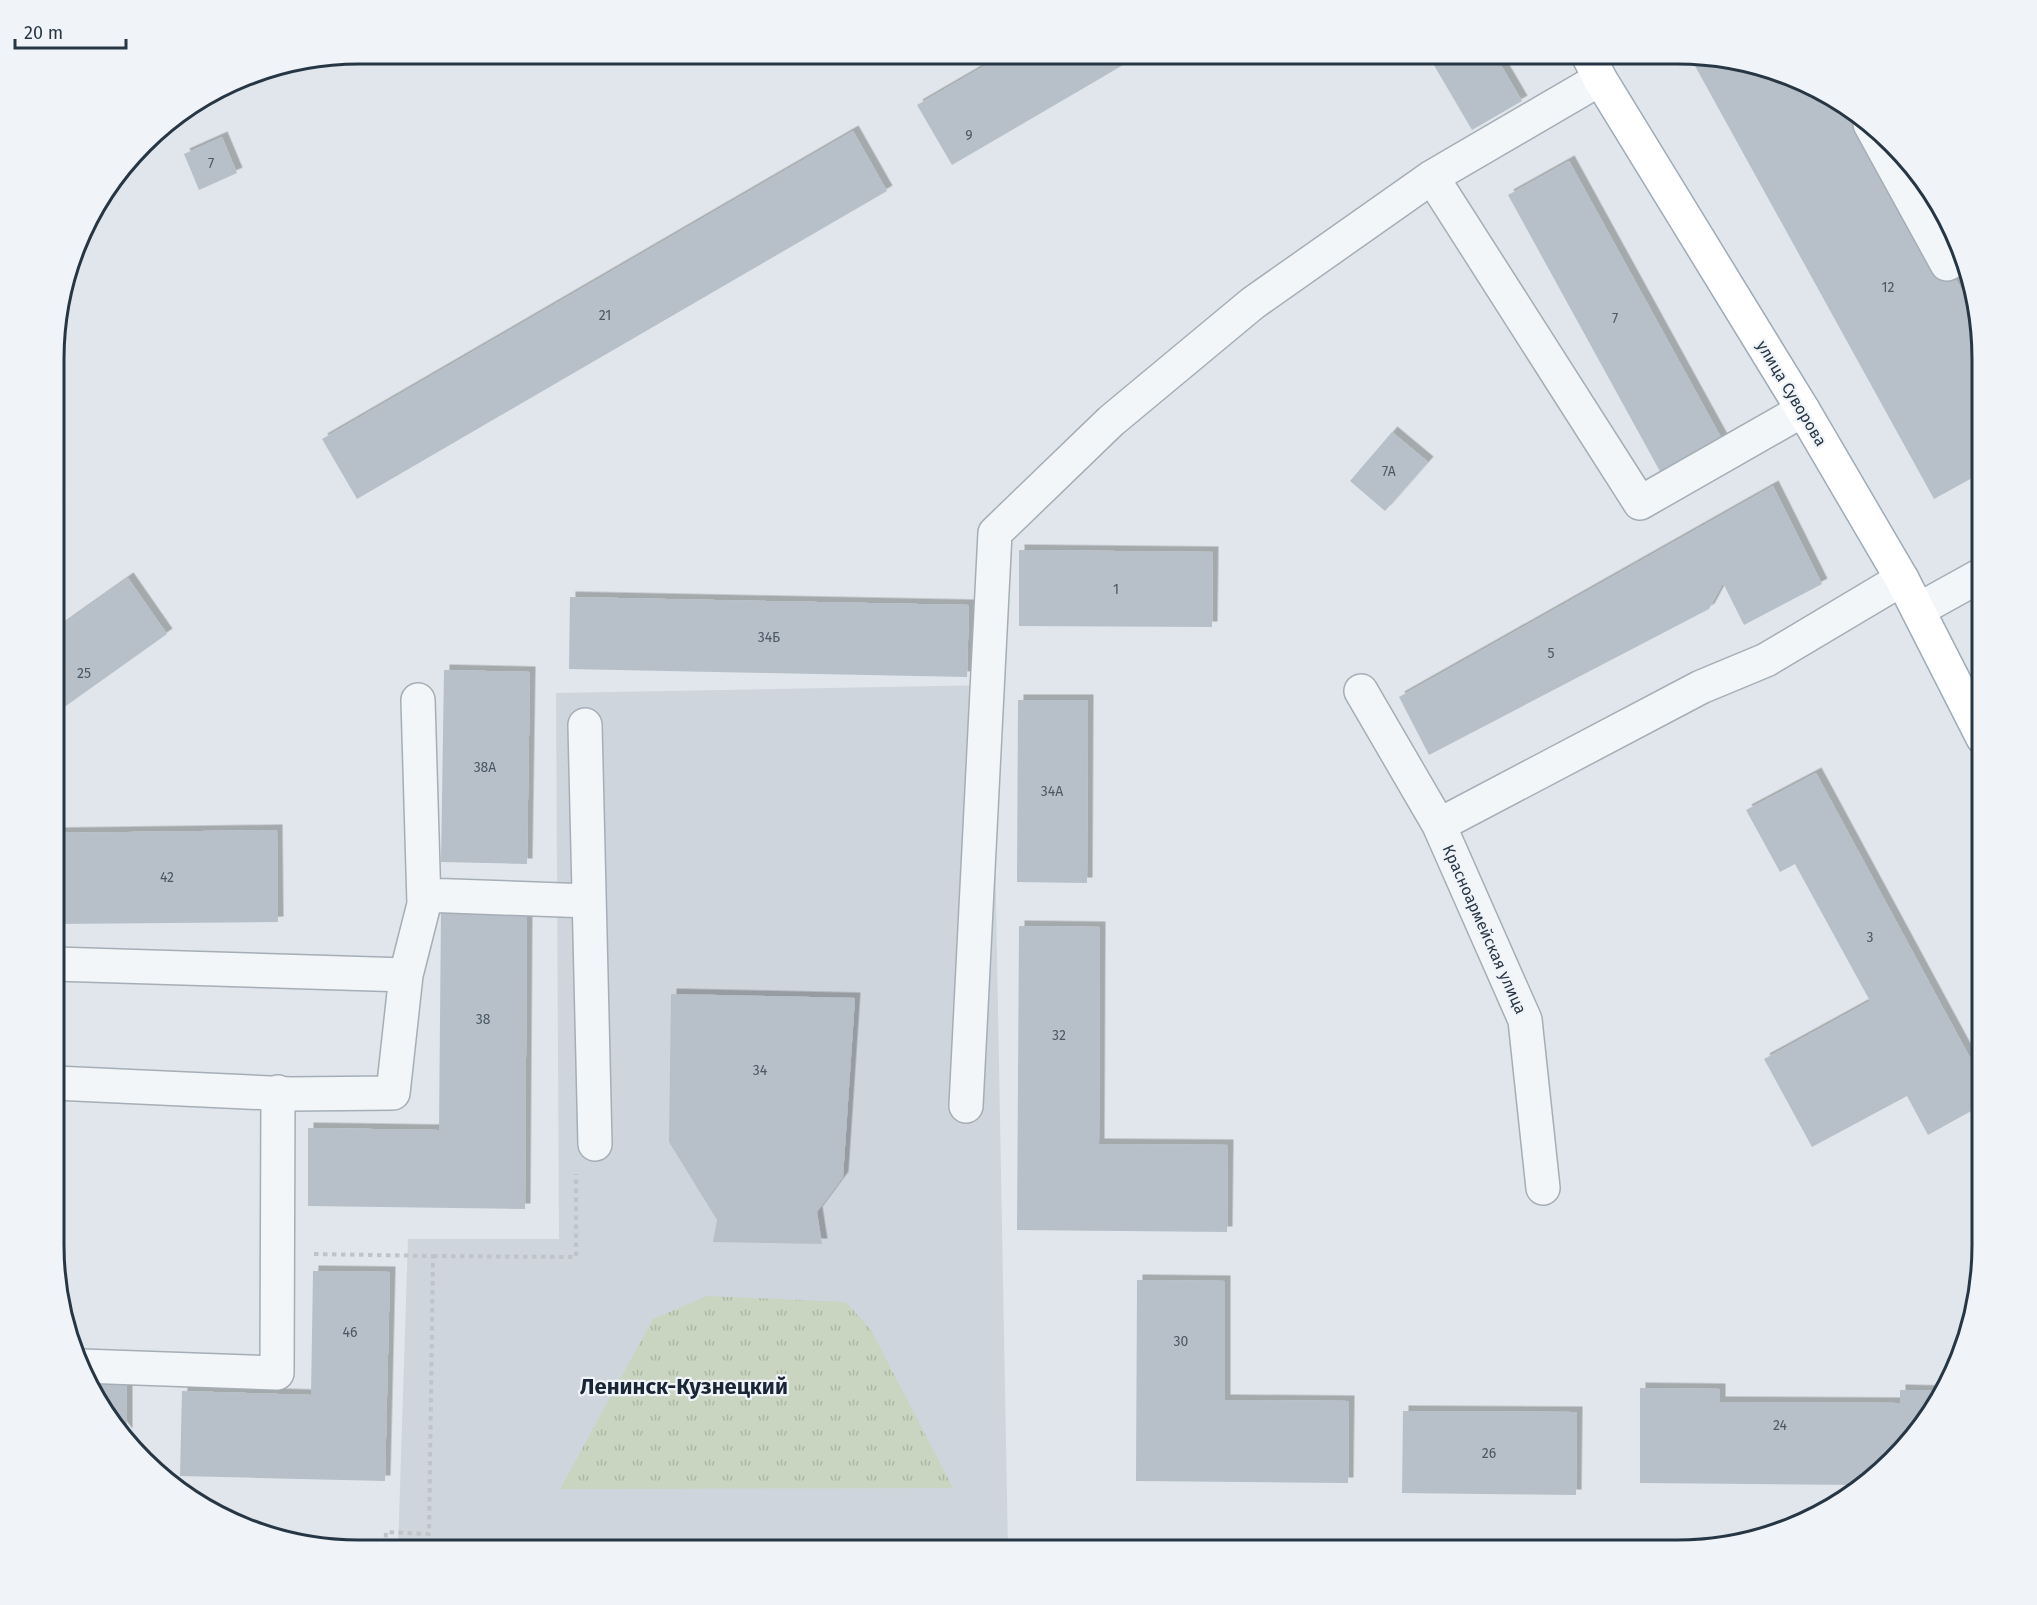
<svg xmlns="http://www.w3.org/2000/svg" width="2037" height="1605" viewBox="0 0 2037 1605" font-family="'Fira Sans',sans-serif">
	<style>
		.built { fill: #ced5dd }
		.grass { fill: url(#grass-tufts) }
		.building { fill: #b7c0c9; filter: url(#shadow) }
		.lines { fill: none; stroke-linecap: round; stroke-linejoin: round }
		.minor-casing { stroke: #a5aeb6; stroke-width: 36 }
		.major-casing { stroke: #9eacb8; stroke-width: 36 }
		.path { stroke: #bec4c9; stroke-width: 4; stroke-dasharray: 4.5 4.5; stroke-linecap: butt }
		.minor { stroke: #f3f6f8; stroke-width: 33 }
		.major { stroke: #fff; stroke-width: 33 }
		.labels { text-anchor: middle; stroke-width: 4.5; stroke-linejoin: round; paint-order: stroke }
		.number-label { font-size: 14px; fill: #4b5865 }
		.street-label { font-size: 16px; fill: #273644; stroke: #f0f4f8 }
		.district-label { font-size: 22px; font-weight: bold; fill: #192635; stroke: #f0f4f8 }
		.rim { fill: none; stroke: #273644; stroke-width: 3 }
	</style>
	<defs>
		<pattern id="grass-tufts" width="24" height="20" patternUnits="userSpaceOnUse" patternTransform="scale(1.5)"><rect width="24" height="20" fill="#c9d5c0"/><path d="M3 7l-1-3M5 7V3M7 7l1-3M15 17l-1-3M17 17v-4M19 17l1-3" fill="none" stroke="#adb7a6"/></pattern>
		<filter id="shadow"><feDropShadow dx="5.5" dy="-5.5" stdDeviation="0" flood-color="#0004"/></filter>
	</defs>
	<rect width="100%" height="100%" fill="#e0e6eb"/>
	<!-- built -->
	<path class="built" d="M992 685 1008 1551 398 1550 408 1239H559L556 693Z"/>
	<!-- grass -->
	<path class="grass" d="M707 1296 846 1302 871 1330 953 1488 560 1489 653 1319Z"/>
	<!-- building -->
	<path class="building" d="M1005 54H1142L952 165 917 105Z
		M1428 55H1495L1522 101 1472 130Z
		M1689 55H1697L1795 77 1870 124 1973 310 1983 359V472L1934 499Z
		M853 131 887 191 357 499 322 439Z
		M222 137 237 173 199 190 184 154Z
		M1569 161 1723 441 1662 475 1508 195Z
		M1392 432 1428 462 1385 511 1350 481Z
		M1773 486 1822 584 1744 625 1723 583 1709 609 1429 755 1399 697Z
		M1019 550 1213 552 1212 627 1019 626Z
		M128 578 167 634 56 713V629Z
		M570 597 969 605 967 677 569 669Z
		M444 670 530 672 527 864 441 862Z
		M1018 700H1088L1087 883 1017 882Z
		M1816 773 1982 1080V1105L1928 1135 1907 1096 1812 1147 1764 1059 1870 1001 1795 864 1780 872 1746 810Z
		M277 830 278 922 55 924 56 833Z
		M441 909 527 910 525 1209 308 1206V1128L439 1130Z
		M1019 926 1100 927 1099 1144 1228 1145 1227 1232 1017 1230Z
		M671 994 855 998 843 1177 817 1212 822 1244 713 1242 717 1220 669 1142Z
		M313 1271 390 1272 385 1481 180 1476 182 1391 311 1395Z
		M1137 1280 1225 1281V1400L1349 1401 1348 1483 1136 1481Z
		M88 1384H127V1434Z
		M1640 1388 1720 1389V1402L1900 1403V1390L1942 1391 1907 1447 1866 1485 1640 1483Z
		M1403 1411 1577 1412 1576 1495 1402 1493Z"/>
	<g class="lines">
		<defs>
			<path id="minor" d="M1870 124 1947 264 1962 256
				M1432 177 1640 503 1803 410
				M1918 610 1983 574
				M1361 691 1439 825 1525 1020 1543 1188
				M585 725 595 1144
				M1439 825 1701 687 1766 660 1902 579
				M424 895 589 901
				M406 975 424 904 418 700
				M55 1083 291 1094 393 1093 406 975 55 964
				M966 1106 995 533 1111 421 1253 303 1432 177 1600 79
				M82 1366 277 1373 278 1092"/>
			<path id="major" d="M1588 55 1600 79 1803 410 1902 579 1983 738"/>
		</defs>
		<!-- minor casing -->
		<use href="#minor" class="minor-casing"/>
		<!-- major casing -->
		<use href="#major" class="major-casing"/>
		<!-- path -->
		<path class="path" d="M314 1254 433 1256 429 1534 386 1532 385 1550
			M433 1256 576 1257V1174"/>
		<!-- minor -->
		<use href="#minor" class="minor"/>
		<!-- major -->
		<use href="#major" class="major"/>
	</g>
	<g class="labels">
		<!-- number labels -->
		<g class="number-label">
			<text x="969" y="140">9</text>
			<text x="211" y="168">7</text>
			<text x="1888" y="292">12</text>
			<text x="605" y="320">21</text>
			<text x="1615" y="323">7</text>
			<text x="1389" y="476">7А</text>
			<text x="1116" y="594">1</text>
			<text x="769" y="642">34Б</text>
			<text x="1551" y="658">5</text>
			<text x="84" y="678">25</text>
			<text x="485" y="772">38А</text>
			<text x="1052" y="796">34А</text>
			<text x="167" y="882">42</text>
			<text x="1870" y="942">3</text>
			<text x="483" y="1024">38</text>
			<text x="1059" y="1040">32</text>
			<text x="760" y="1075">34</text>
			<text x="350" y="1337">46</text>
			<text x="1181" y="1346">30</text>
			<text x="1780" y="1430">24</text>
			<text x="1489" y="1458">26</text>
		</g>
		<!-- street labels -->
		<g class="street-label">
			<text transform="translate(1792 393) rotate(59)" y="6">улица Суворова</text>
			<text transform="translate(1485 929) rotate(66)" y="6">Красноармейская улица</text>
		</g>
		<!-- district labels -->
		<g class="district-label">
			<text x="684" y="1394">Ленинск-Кузнецкий</text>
		</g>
	</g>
	<!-- crop -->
	<path d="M0 0H2037V1605H0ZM359 64H1677A295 295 0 0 1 1972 359V1245A295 295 0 0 1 1677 1540H359A295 295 0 0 1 64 1245V359A295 295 0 0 1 359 64Z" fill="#f0f4f8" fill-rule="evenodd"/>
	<path class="rim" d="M359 64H1677A295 295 0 0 1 1972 359V1245A295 295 0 0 1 1677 1540H359A295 295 0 0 1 64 1245V359A295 295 0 0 1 359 64Z"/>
	<!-- scale -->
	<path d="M15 39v9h111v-9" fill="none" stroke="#273644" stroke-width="3"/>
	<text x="24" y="39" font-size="18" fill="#273644" stroke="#f0f4f8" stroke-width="4.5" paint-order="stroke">20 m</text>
</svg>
